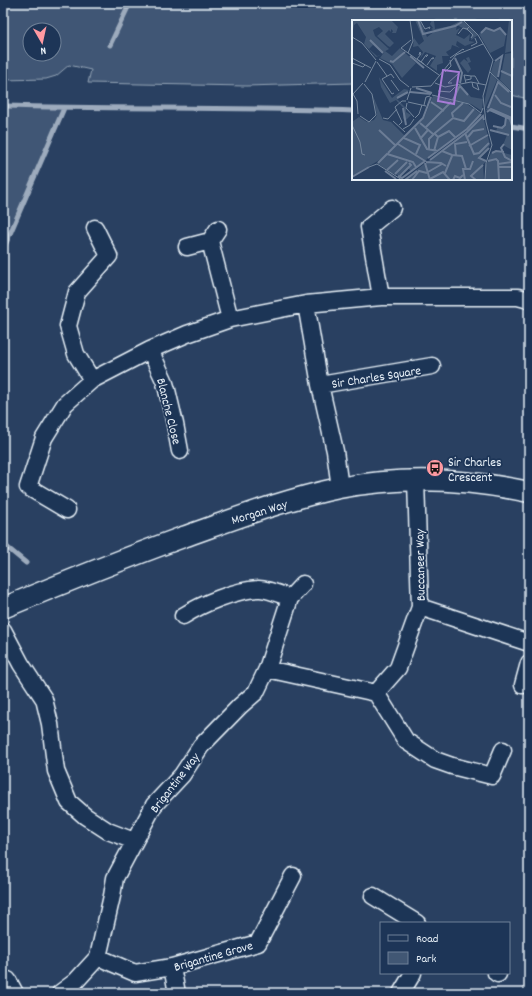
<svg xmlns="http://www.w3.org/2000/svg" width="532" height="996" viewBox="0 0 532 996" font-family="Dekko,sans-serif">
	<style>
		.green { fill: #415774; stroke: #94a4b6; fill-rule: evenodd }
		.lines { fill: none; stroke-linecap: round; stroke-linejoin: round }
		.stream { stroke: #9dabbd; stroke-width: 5 }
		.minor-casing { stroke: #e8f1f8; stroke-width: 19 }
		.tertiary-casing { stroke: #e8f1f8; stroke-width: 23 }
		.minor { stroke: #1d3557; stroke-width: 16 }
		.tertiary { stroke: #1d3557; stroke-width: 20 }
		.labels { text-anchor: middle; stroke-width: 3.5; stroke-linejoin: round; paint-order: stroke }
		.street-label { font-size: 13px; fill: #e8f1f8; stroke: #1d3557 }
		.poi-label { font-size: 13px; fill: #e8f1f8; stroke: #1d3557; text-anchor: start }
		.inset-river { fill: none; stroke: #6b7c95; stroke-width: 2 }
		.inset-road { fill: none; stroke: #75879d; stroke-width: 1 }
		.view { fill: #a77bd6; fill-opacity: 0.15; stroke: #a77bd6; stroke-width: 2 }
		.inset-edge { fill: none; stroke: #e8f1f8; stroke-width: 2 }
	</style>
	<rect width="100%" height="100%" fill="#294061"/>
	<filter id="ink" filterUnits="userSpaceOnUse"><feTurbulence type="fractalNoise" baseFrequency=".025" numOctaves="2"/><feDisplacementMap in="SourceGraphic" scale="8" xChannelSelector="R" yChannelSelector="G"/><feConvolveMatrix kernelMatrix="1 2 1 2 8 2 1 2 1" color-interpolation-filters="sRGB"/></filter>
	<g filter="url(#ink)">
		<!-- green -->
		<path class="green" d="M3 3H529V99L511 95V21H353V83L246 86 88 83 91 70 69 65 56 76 46 79 3 80ZM30 30H54V54H30Z
			M3 106 64 108 3 250Z"/>
		<g class="lines">
			<!-- stream -->
			<path class="stream" d="M110 45 130 3
				M3 106C120 109 236 107 353 111
				M511 126 529 129
				M3 250 64 108
				M3 544 26 563"/>
			<defs>
				<path id="minor" d="M210 241 230 319
					M187 247 210 241 218 229
					M381 297 369 227 392 208
					M306 304 320 385 335 451 340 488
					M150 350 164 380 167 390 175 424 180 451
					M92 380 76 354 68 326 77 292 109 256 95 228
					M320 385 432 366
					M67 510 28 487 44 438 65 404 92 380 150 350 187 334 230 319 306 304 381 297H518L529 300
					M290 598 303 584
					M420 607 529 643
					M3 630 21 664 44 699 50 724 56 771 69 802 85 816 108 831 134 841
					M267 669 376 693 398 668 420 607 416 480
					M523 685 529 663
					M376 693 406 741 435 760 452 766 492 776 503 750
					M373 896 417 923
					M98 957 135 973 172 967 258 943 293 876
					M172 967 177 993
					M496 973 498 974
					M8 980 15 993
					M60 993 76 981 98 957 112 896 115 878 154 805 182 775 201 746 240 706 256 692 267 669 290 598C282 595 266 588 258 589 235 590 202 604 183 616
					M401 993 413 973"/>
				<path id="tertiary" d="M3 608C63 583 123 559 183 537 234 519 286 499 339 488 401 476 468 479 529 492"/>
			</defs>
			<!-- minor casing -->
			<use href="#minor" class="minor-casing"/>
			<!-- tertiary casing -->
			<use href="#tertiary" class="tertiary-casing"/>
			<!-- minor -->
			<use href="#minor" class="minor"/>
			<!-- tertiary -->
			<use href="#tertiary" class="tertiary"/>
		</g>
	</g>
	<!-- icons -->
	<defs>
		<symbol id="bus-disc" viewBox="-11 -11 22 22"><circle r="9.5" fill="#ff9aa2" stroke="#1d3557"/><path d="M-5-6H5V4H4V6H2V4H-2V6H-4V4H-5ZM-3.5-4V0h7V-4ZM-3.5 1.2v1.5H-2V1.2ZM2 1.2v1.5H3.5V1.2Z" fill="#111"/></symbol>
	</defs>
	<g fill-rule="evenodd">
		<use href="#bus-disc" x="425" y="458" width="20" height="20"/>
	</g>
	<g class="labels">
		<!-- street labels -->
		<g class="street-label">
			<text transform="translate(376 376) rotate(-9)" y="5">Sir Charles Square</text>
			<text transform="translate(170 411) rotate(76)" y="5">Blanche Close</text>
			<text transform="translate(259 511) rotate(-17)" y="5">Morgan Way</text>
			<text transform="translate(419 565) rotate(-91)" y="5">Buccaneer Way</text>
			<text transform="translate(174 782) rotate(-52)" y="5">Brigantine Way</text>
			<text transform="translate(213 955) rotate(-16)" y="5">Brigantine Grove</text>
		</g>
		<!-- poi labels -->
		<g class="poi-label">
			<text x="448" y="466">Sir Charles<tspan x="448" dy="15">Crescent</tspan></text>
		</g>
	</g>
	<!-- overview -->
	<g transform="translate(352 20)">
		<rect width="160" height="160" fill="#294061"/>
		<path d="M0 0H39L46 7 44 13H40L41 11 39 9V12L37 10 33 14 42 23 38 27 36 26 25 16 31 11 27 7 21 10 23 16 37 29 30 33 21 25 17 29 25 36 29 35 24 37 12 24 14 17 5 3 2 5 0 15ZM63 0H68L75 17 83 11 79 9 81 8 78 4 80 0H87L82 1 83 9 98 6 110 0 126 15 119 20 120 13 105 5 104 10 108 8 104 15 112 19 118 14 117 21 123 22 113 26 105 21 104 25 108 28 100 25 99 29 94 32 97 36H90L91 43 85 45V51L78 46 84 36 73 32 68 39 71 32 66 26 61 27 62 18 67 25 72 21ZM157 0H160V31L153 33ZM134 8 142 11 148 8 154 15 152 26 138 33 127 14ZM48 28 64 43 50 58 40 44 28 38 33 31 40 36ZM160 33V72L148 60 153 34ZM117 37 119 42 116 43 119 49 116 53 108 43 112 39 116 42 114 38ZM149 39 145 58 139 52 142 42ZM139 53 145 60 133 88V79ZM27 57 40 78 52 69 57 70 45 79 54 88V92L59 95 53 101 55 106 51 98 52 89 44 80 38 83 29 67ZM147 62 160 73V130L151 125 155 115 144 112 145 108 153 105 154 97 134 90ZM108 65 119 77 131 79 130 91 119 84 101 80ZM21 76 31 100 39 102 53 116 29 139 1 156 0 102 7 97 15 102 22 100 25 95ZM81 76 115 84 129 94 112 112 59 151 56 148 48 156 39 153 25 143 72 98ZM131 96 138 125 127 138 134 141 131 145 132 160H51L113 113ZM144 131 160 135V160H134V145L139 133Z" fill="#415774"/>
		<path class="inset-river" d="M66 0 71 14 103 6 110 2M129 13 134 8 142 11 148 8 154 15M18 20 31 33M58 36 72 48M103 38 110 53 108 63M38 41 41 42 53 32M143 41 150 36 146 57M149 51 160 56M108 66 116 75M64 68 80 73M58 72 79 74M143 75 149 83 159 87M45 78 56 72M101 80 108 65M79 82 92 91M51 88 54 105M136 88 146 62 157 72M138 90 158 99 160 106M135 92 139 89 160 98M101 97 100 93 111 83M68 103 81 114M141 106 150 108 153 105 154 97M74 107 99 82M63 108 75 129 86 131M27 110 43 125M138 110 157 115M113 113 122 134 127 133 137 123M86 117 97 111 103 117M116 117 121 111 132 109M52 118 68 125 64 134M68 119 76 110M46 124 73 141 50 158 46 156M152 124 149 128 153 137 160 141M117 126 136 115M77 130V119L83 113 101 98 112 101 122 89M82 131 86 117 83 114M90 131 100 135 110 136 114 149M36 133 71 98 79 77M140 133 144 131 152 132M104 135 103 124 115 122M76 138 115 109 129 94M78 140 115 112 131 96 132 100M134 141 127 138 137 128M136 141 144 139 146 141 147 160M74 142 89 143 94 146M26 143 35 134 61 142 64 147M73 143 78 160M146 144 160 142M146 147H160M35 150 46 140M33 151 44 159M76 152 90 144M93 153 100 136M43 154 55 142M48 156 59 145 57 143M0 157 17 147M78 159 91 152 98 160M53 160 65 151M60 160 67 151 75 153M101 160 103 156 108 158 111 155M113 160 111 149H118L121 141M124 160 119 156 131 145"/>
		<path class="inset-road" d="M68 0 73 9 78 7 77 9M111 0 126 15 141 40 131 76 134 102 140 125 134 143 133 160M117 7 115 9 121 15 119 18M108 12 106 14 111 8 115 9M0 17 10 23 24 40M59 20 49 28 87 55M119 26 125 23 123 18M56 33 61 21 58 0M67 35 68 32 69 34 65 39 72 44M0 38 19 48M98 38 111 29 112 30M27 39 38 45 48 60 57 67M25 42 35 56M69 42 74 35H76L74 37M0 43 11 47 13 45M75 45 80 38H82L80 39M93 52 99 46 98 40M138 52 160 73M119 56H123L127 63M39 60 47 71M114 60 119 59V56L112 55 114 63M13 62 24 41M120 62 121 67 127 70 125 64M83 63 93 67 119 62 134 65M100 63H96L107 53M60 67 79 66 104 35 131 24M86 71 98 72 103 67M42 73 40 74 30 59 39 54 42 58M80 75 117 84 129 93 131 88M55 80 59 68M56 82 74 86M55 83 54 88 62 97M72 85 74 77 78 76M43 87 50 102 47 105M43 87 50 81H54M6 94 5 81 1 74 11 63M8 96 17 102 24 95 20 74 12 64M31 98 36 99 45 89M63 98 67 94 70 85M41 101 53 112M0 105 8 122 10 134 13 135M51 109 58 105 62 99M17 147 25 144 50 160"/>
		<path class="view" d="M91 50 107 52 102 84 86 81Z"/>
		<rect width="160" height="160" class="inset-edge"/>
	</g>
	<!-- margin -->
	<rect width="532" height="996" fill="none" stroke="#1d3557" stroke-width="16"/>
	<rect x="8" y="8" width="516" height="980" fill="none" stroke="#e8f1f8" stroke-width="1.5" filter="url(#ink)"/>
	<!-- legend -->
	<rect x="380" y="922" width="130" height="52" fill="#1d3557" stroke="#6e8097"/>
	<rect x="388" y="935" width="20" height="6" fill="#1d3557" stroke="#6e8097"/>
	<text x="416" y="942" font-size="12" fill="#e8f1f8">Road</text>
	<rect x="388" y="952" width="20" height="12" fill="#415774" stroke="#6e8097"/>
	<text x="416" y="962" font-size="12" fill="#e8f1f8">Park</text>
	<!-- north arrow -->
	<g transform="translate(42 42) rotate(171)"><circle r="19" fill="#1d3557" stroke="#6e8097"/>
	<path d="M0-3L7 15L0 10L-7 15Z" fill="#ff9aa2"/>
	<text y="-6" font-size="11" font-weight="bold" text-anchor="middle" fill="#e8f1f8">N</text>
	</g>
</svg>
